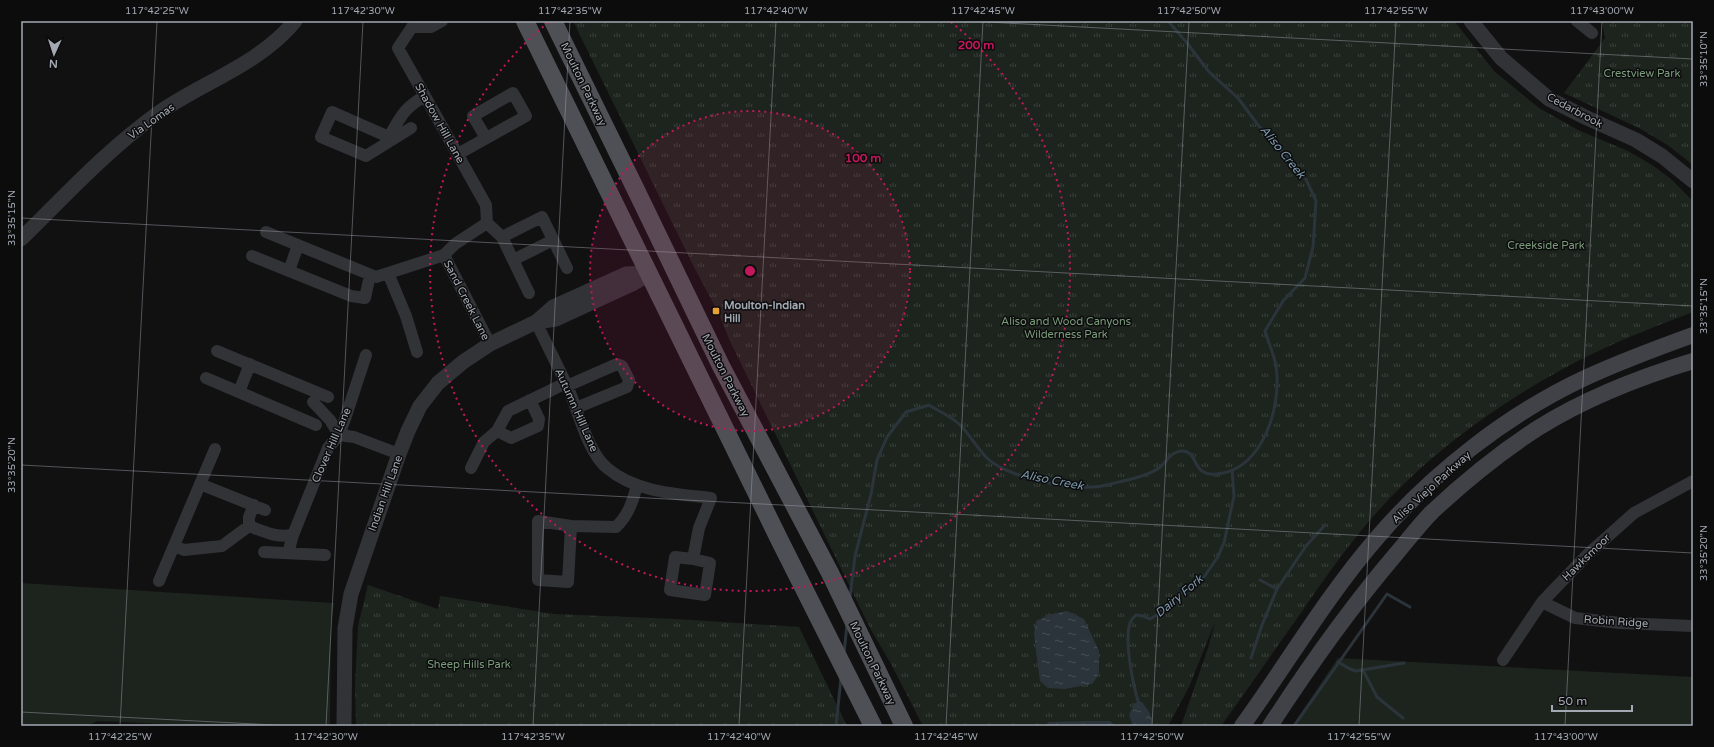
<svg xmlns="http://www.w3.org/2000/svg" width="1714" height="747" viewBox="0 0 1714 747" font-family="'Varela Round',sans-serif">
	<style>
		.grass { fill: #1d241e }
		.park { fill: url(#park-tufts) }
		.water { fill: url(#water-ripples) }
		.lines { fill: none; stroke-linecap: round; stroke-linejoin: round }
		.stream { stroke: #2b343a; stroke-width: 3 }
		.minor { stroke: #323337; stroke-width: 12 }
		.tertiary { stroke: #323337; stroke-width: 15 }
		.secondary { stroke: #404247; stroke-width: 16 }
		.primary { stroke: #4e5056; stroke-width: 18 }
		.ticks { fill: none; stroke: #a3a8b2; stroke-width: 1; stroke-opacity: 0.45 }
		.ring { fill: none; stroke: #c2185b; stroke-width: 2; stroke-dasharray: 2 4 }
		.poi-dot { fill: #e69f35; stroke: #0c0c0d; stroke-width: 1.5 }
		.labels { text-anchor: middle; stroke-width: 3; stroke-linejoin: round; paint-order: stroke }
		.park-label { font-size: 11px; fill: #7b9c7b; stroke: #0c0c0d }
		.street-label { font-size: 11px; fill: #a3a8b2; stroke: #0c0c0d }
		.poi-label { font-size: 11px; font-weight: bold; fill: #a3a8b2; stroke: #0c0c0d; text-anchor: start }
		.water-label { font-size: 12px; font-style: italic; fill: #7b98ac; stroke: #0c0c0d }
		.centre { fill: #c2185b; stroke: #0c0c0d; stroke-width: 2 }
		.ring-label { font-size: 12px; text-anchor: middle; font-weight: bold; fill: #c2185b; stroke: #0c0c0d; stroke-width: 3; stroke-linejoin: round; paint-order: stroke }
		.neatline { fill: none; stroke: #a3a8b2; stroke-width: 1.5 }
		.ticks-label { font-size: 10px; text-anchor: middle; fill: #a3a8b2 }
	</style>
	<defs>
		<pattern id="park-tufts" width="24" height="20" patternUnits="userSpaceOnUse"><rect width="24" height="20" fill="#1d241e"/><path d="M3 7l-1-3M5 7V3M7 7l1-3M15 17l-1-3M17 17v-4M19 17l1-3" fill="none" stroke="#3b413c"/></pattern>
		<pattern id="water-ripples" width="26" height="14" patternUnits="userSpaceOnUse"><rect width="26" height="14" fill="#2b343a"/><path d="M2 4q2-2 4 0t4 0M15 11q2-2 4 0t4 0" fill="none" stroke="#474f54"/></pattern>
	</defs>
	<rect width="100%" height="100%" fill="#111112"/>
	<!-- grass -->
	<path class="grass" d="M21 583 334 603 331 622 330 726H209L98 721 86 726H21Z
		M1338 658 1693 677V726H1292Z"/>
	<!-- park -->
	<path class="park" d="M573 21H1454L1494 71 1539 108 1578 130 1628 151 1652 165 1671 179 1693 201V312C1659 325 1625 338 1592 354 1518 390 1444 441 1388 500 1356 534 1329 572 1303 610 1276 648 1249 687 1221 726H1181L1208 648 1215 622 1189 687 1168 726H923L890 662 871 630 730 341 719 314 694 267Z
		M1602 21H1693V165L1669 146 1641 129 1564 93 1605 38Z
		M368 585 438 609 440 596 554 614 676 619 799 627 847 726H356L355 687 358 626Z"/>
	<!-- water -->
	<path class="water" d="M1067 611 1084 619 1099 651V674L1092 684 1064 689 1048 688 1040 681 1034 634 1036 621 1048 615Z
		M1138 701 1142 702C1147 709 1154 717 1152 726H1133L1129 715 1134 704Z
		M1092 721H1110L1116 726H1046L1048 722Z"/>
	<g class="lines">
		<!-- stream -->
		<path class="stream" d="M1260 580 1277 589 1306 546 1325 525
			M850 597 855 556 871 494 877 460 887 437 906 412 929 405C938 411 951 416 959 424 970 434 977 449 988 459 1009 478 1079 493 1106 485 1122 481 1148 477 1160 467 1167 462 1170 452 1181 451 1200 450 1190 477 1217 474 1264 470 1282 404 1276 366 1274 354 1268 342 1265 331L1283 301 1305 278 1313 247 1316 201 1304 175 1258 125 1238 98 1209 72 1187 43 1168 21
			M844 653 847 624
			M1251 658 1262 625 1277 589
			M1338 662 1350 669 1356 671 1404 663
			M1363 670 1377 697 1403 718
			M1139 704C1133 686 1124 640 1130 623 1131 620 1134 617 1136 615L1143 616 1150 619 1160 613 1169 603 1192 584 1204 577 1217 558 1224 543 1234 496 1232 470
			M836 726 841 678
			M1294 726 1387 594 1410 607"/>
		<!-- minor -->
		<path class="minor" d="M1577 21 1592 33
			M412 27 398 48 486 205 487 223
			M412 27H431L442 21
			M389 137 332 112 321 137 366 156 411 128
			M392 140 389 137C401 116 404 108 425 96
			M458 154 526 116 513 93 473 116 486 138
			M487 223 502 237 529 293
			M266 232 376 277 444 255 455 244 487 223
			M502 237 542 217 567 268
			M444 255 490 344
			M252 256 351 296 365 298 370 275
			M513 260 553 240
			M289 271 298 245
			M388 273 406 316 417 352
			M536 322C546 343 557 364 567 386 578 408 587 452 607 468 635 492 676 494 711 498L699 528 693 559 675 557 670 590 705 595 710 563 693 559
			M217 351 328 397
			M206 378 316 425
			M567 386 617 364 622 366 629 380 627 387 576 408
			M239 392 250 364
			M313 402 330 420 339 435 354 437 399 454
			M497 431 511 438 538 426 539 419 530 400
			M471 468 484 442 497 431 508 411 566 383
			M200 484 265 510
			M249 526C265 532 277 538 293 535
			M571 526 568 582 538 580V521L571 526 616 527C628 516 633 501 637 485
			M174 546 184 550 222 546 249 526V517L254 505
			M264 552 325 555
			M289 553 290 546 293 535 328 448 339 435 345 419 366 355
			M159 581 215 449
			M1542 602 1575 618 1620 623 1693 626
			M1503 660 1542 602 1588 554 1634 513 1693 481"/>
		<!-- tertiary -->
		<path class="tertiary" d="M1471 21 1501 58 1549 99 1587 118 1636 140 1662 156 1693 181
			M21 239C65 196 107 150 157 114 202 82 259 65 295 21
			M536 322 556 319 632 284 649 274
			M344 726 345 628 351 594 399 454 408 431 420 406 438 383 463 362 490 344 536 322 553 307 626 274 649 273"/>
		<!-- secondary -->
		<path class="secondary" d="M1242 726C1287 664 1326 597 1376 539 1432 473 1509 413 1587 377 1622 361 1657 348 1693 335
			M1270 726C1309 666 1350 608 1396 554 1408 540 1419 525 1432 512 1464 482 1501 452 1538 428 1586 398 1640 377 1693 361"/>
		<!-- primary -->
		<path class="primary" d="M525 21 780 541 873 726
			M553 21 636 190 721 366 830 573 904 726"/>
	</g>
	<!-- ticks -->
	<path class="ticks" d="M967 21 1693 59M21 218 1693 306M21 465 1693 553M21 712 294 726M120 726 157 21M326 726 363 21M533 726 570 21M739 726 776 21M946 726 983 21M1152 726 1189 21M1359 726 1396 21M1565 726 1602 21"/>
	<!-- distance rings -->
	<circle cx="750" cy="271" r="160" fill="#c2185b" fill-opacity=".12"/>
	<g class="ring">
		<circle cx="750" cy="271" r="160"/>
		<path d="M951 22A320 320 0 1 1 549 22"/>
	</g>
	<!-- markers -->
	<rect class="poi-dot" x="712" y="307" width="8" height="8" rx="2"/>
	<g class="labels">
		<!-- park labels -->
		<g class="park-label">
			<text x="1642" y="77">Crestview Park</text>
			<text x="1546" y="249">Creekside Park</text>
			<text x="1066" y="325">Aliso and Wood Canyons<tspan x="1066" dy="13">Wilderness Park</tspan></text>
			<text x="469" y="668">Sheep Hills Park</text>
		</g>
		<!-- street labels -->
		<g class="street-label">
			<text transform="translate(584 84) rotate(64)" y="4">Moulton Parkway</text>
			<text transform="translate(1575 110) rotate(28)" y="4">Cedarbrook</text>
			<text transform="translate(151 121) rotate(-35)" y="4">Via Lomas</text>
			<text transform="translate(440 123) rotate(61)" y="4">Shadow Hill Lane</text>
			<text transform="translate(467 300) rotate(63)" y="4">Sand Creek Lane</text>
			<text transform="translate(726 375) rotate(63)" y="4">Moulton Parkway</text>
			<text transform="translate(577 410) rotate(66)" y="4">Autumn Hill Lane</text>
			<text transform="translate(331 445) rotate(-66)" y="4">Clover Hill Lane</text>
			<text transform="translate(1431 487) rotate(-42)" y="4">Aliso Viejo Parkway</text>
			<text transform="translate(385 493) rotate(-70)" y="4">Indian Hill Lane</text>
			<text transform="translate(1586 557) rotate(-44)" y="4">Hawksmoor</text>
			<text transform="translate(1616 621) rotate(4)" y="4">Robin Ridge</text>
			<text transform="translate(873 663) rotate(64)" y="4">Moulton Parkway</text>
		</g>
		<!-- poi labels -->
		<g class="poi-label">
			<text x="724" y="309">Moulton-Indian<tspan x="724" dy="13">Hill</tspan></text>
		</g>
		<!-- water labels -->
		<g class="water-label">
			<text transform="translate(1283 152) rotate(51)" y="4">Aliso Creek</text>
			<text transform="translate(1052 480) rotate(11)" y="4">Aliso Creek</text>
			<text transform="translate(1179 596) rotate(-40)" y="4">Dairy Fork</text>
		</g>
	</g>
	<circle cx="750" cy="271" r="6" class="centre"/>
	<g class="ring-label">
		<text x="976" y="49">200 m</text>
		<text x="863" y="162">100 m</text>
	</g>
	<!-- border -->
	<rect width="1714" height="747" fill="none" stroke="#0c0c0d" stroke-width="44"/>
	<!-- north arrow -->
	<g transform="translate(54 54) rotate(183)" stroke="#0c0c0d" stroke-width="3" paint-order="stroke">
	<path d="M0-3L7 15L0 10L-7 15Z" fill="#a3a8b2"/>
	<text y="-6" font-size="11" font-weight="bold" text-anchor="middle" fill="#a3a8b2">N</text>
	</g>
	<!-- scale -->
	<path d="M1552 705v6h80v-6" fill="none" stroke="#a3a8b2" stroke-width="2"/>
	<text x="1558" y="705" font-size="12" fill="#a3a8b2" stroke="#0c0c0d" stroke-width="3" paint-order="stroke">50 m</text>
	<rect x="22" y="22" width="1670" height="703" class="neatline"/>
	<g class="ticks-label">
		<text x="157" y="14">117°42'25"W</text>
		<text x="363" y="14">117°42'30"W</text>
		<text x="570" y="14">117°42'35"W</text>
		<text x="776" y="14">117°42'40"W</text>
		<text x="983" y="14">117°42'45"W</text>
		<text x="1189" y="14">117°42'50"W</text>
		<text x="1396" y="14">117°42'55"W</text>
		<text x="1602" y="14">117°43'00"W</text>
		<text transform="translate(1703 59) rotate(-90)" y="4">33°35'10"N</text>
		<text transform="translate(11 218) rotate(-90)" y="4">33°35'15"N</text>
		<text transform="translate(1703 306) rotate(-90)" y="4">33°35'15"N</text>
		<text transform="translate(11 465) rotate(-90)" y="4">33°35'20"N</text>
		<text transform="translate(1703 553) rotate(-90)" y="4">33°35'20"N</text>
		<text x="120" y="740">117°42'25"W</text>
		<text x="326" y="740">117°42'30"W</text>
		<text x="533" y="740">117°42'35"W</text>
		<text x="739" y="740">117°42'40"W</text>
		<text x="946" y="740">117°42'45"W</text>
		<text x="1152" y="740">117°42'50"W</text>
		<text x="1359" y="740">117°42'55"W</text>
		<text x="1566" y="740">117°43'00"W</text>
	</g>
</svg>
